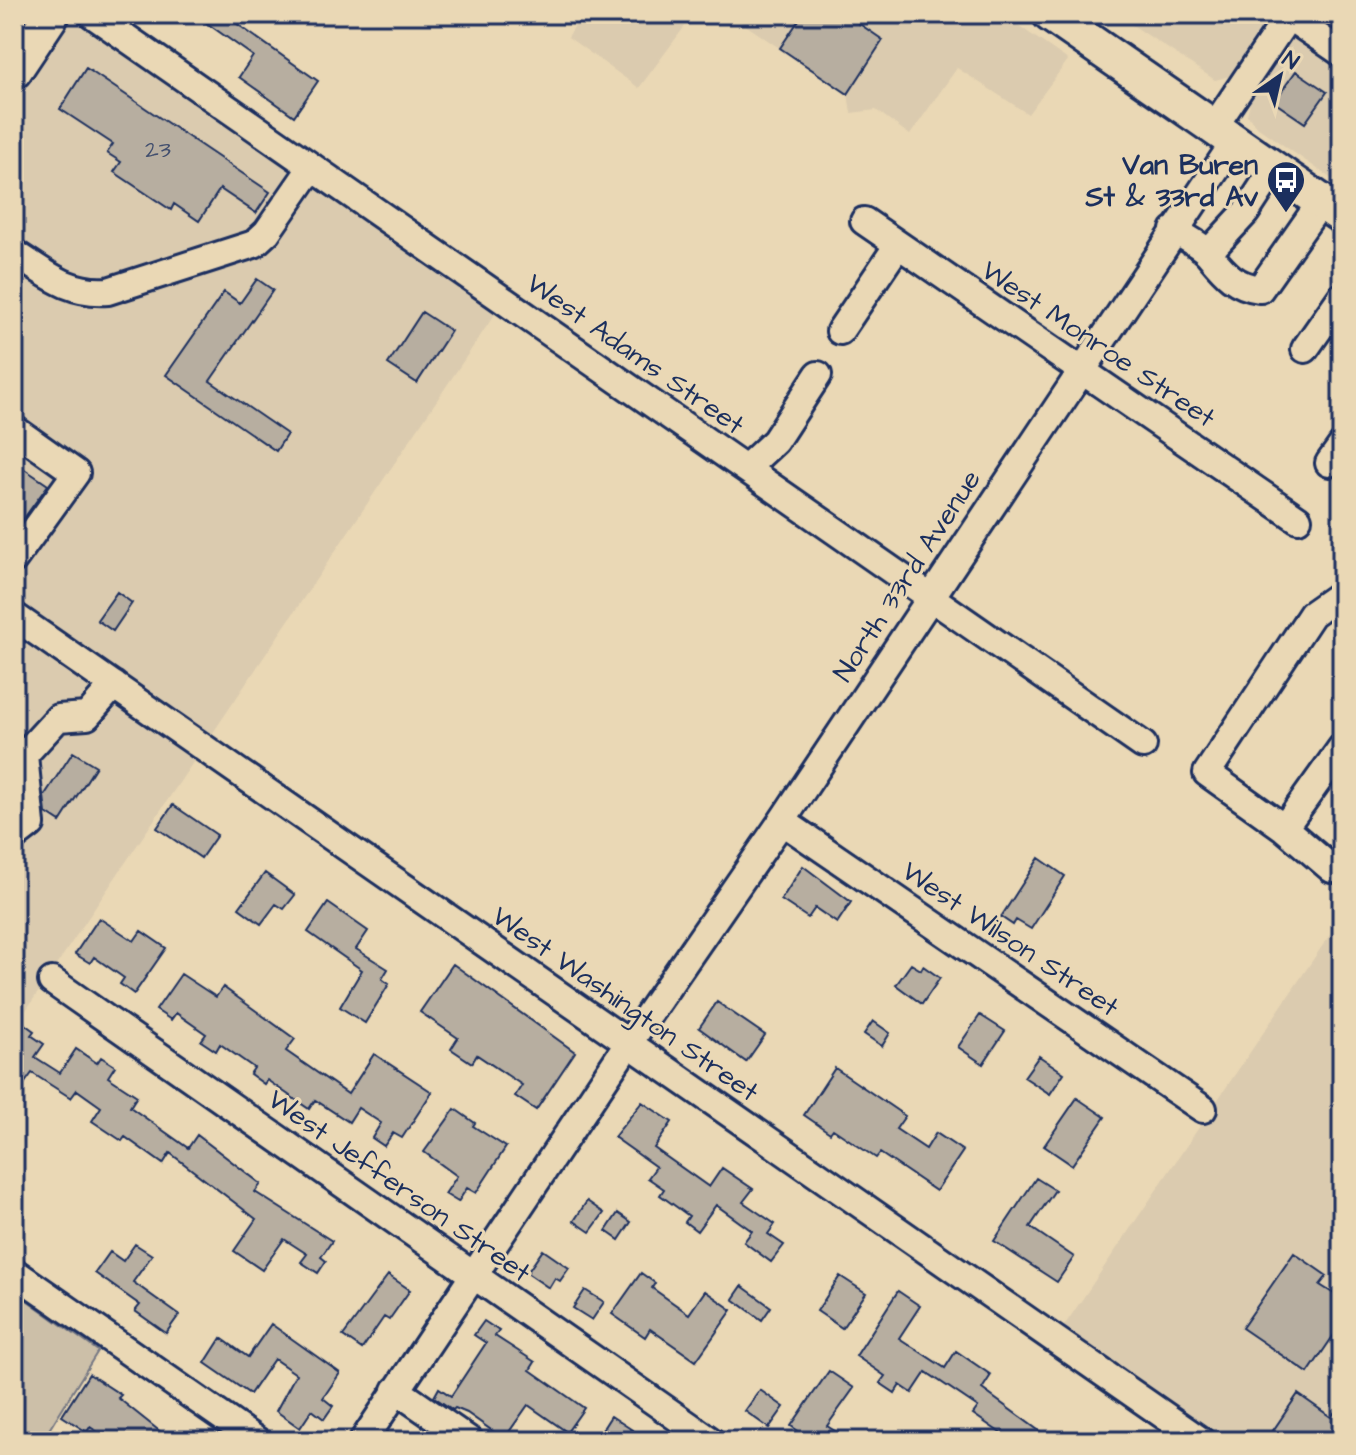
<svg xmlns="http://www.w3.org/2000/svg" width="1356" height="1455" viewBox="0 0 1356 1455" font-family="'Architects Daughter',sans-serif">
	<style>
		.built { fill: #dbcbaf }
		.green { fill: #ccbfa8; stroke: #747783; stroke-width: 2 }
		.building { fill: #b7aea0; stroke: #1b2f5e; stroke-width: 2 }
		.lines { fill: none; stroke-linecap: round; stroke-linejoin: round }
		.minor-casing { stroke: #1b2f5e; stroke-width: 32 }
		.major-casing { stroke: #1b2f5e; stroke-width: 40 }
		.minor { stroke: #ead8b5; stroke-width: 26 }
		.major { stroke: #ead8b5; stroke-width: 34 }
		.labels { text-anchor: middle; stroke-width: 6; stroke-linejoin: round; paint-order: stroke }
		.number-label { font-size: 24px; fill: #424f6e }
		.poi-label { font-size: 28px; font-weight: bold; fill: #1b2f5e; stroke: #ead8b5; text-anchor: end }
		.street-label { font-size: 28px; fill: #1b2f5e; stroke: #ead8b5 }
	</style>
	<rect width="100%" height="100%" fill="#ead8b5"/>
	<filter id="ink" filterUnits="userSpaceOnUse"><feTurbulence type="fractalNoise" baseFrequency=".0125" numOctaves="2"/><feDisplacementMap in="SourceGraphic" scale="16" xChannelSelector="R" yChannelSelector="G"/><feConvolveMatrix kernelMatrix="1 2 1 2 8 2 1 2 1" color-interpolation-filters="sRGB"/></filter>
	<g filter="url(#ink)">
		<!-- built -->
		<path class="built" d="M14 14H71L495 314 14 1028Z
			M582 14H694L639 88 568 37Z
			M729 14H1002L1068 60 1028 114 957 68 910 135 876 110 851 113 848 94Z
			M1116 14H1272L1230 76 1215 80Z
			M1306 17 1342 42V186L1257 127 1247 115 1251 99Z
			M1342 917V1441H1227L1062 1329Z"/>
		<!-- green -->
		<path class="green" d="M14 1291 98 1351 42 1441H14Z"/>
		<!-- building -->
		<path class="building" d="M194 14H223L318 81 294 116 239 77 253 56Z
			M803 14H845L883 40 848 94 780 48Z
			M86 68 270 192 256 213 220 189 199 221 174 204 171 210 114 172 121 162 107 153 113 144 60 109Z
			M1296 71 1327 92 1305 123 1274 102Z
			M257 279 273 290 210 381 287 434 276 451 166 375 224 292 240 303Z
			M422 312 451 331 417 383 388 364Z
			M14 462 48 485 14 532Z
			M117 592 132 603 113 631 97 620Z
			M73 752 96 766 60 822 46 813 44 796Z
			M173 805 217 835 201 858 157 828Z
			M1039 858 1065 876 1031 929 1016 920 1013 925 1001 917Z
			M803 866 851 902 837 923 815 908 808 918 781 900Z
			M265 873 295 895 284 909 276 904 261 924 239 908Z
			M328 903 368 931 356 949 388 969 382 979 389 984 365 1023 340 1007 362 970 308 932Z
			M99 918 134 941 141 931 166 948 134 994 120 984 124 978 94 957 90 963 75 954Z
			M453 964 575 1052 536 1110 515 1096 522 1085 477 1055 472 1063 451 1049 458 1038 420 1012Z
			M911 964 921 970 923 966 940 978 922 1004 896 985Z
			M181 974 216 997 223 987 248 1005 295 1039 286 1051 348 1094 374 1054 432 1092 402 1138 393 1133 384 1146 372 1138 381 1123 358 1108 349 1122 315 1100 309 1109 267 1080 264 1084 250 1074 254 1068 220 1044 216 1051 201 1041 206 1034 176 1013 171 1020 156 1010Z
			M717 1002 765 1035 746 1062 699 1028Z
			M980 1015 1005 1031 983 1064 958 1047Z
			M873 1021 890 1033 882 1046 864 1034Z
			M23 1023 34 1031 31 1035 44 1044 35 1057 60 1073 76 1049 97 1063 101 1057 115 1066 108 1077 137 1096 130 1107 188 1148 197 1135 261 1184 255 1192 332 1241 321 1257 326 1261 318 1273 301 1262 307 1254 284 1239 262 1270 234 1251 256 1219 170 1153 163 1164 125 1137 122 1141 92 1121 101 1107 77 1090 71 1098 32 1073 14 1098V1036Z
			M1039 1056 1064 1073 1050 1094 1024 1077Z
			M835 1068 905 1116 896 1129 926 1149 936 1133 963 1151 936 1191 880 1153 876 1158 833 1129 830 1133 804 1115Z
			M1077 1098 1105 1117 1072 1165 1044 1146Z
			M642 1102 672 1122 654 1148 709 1187 722 1168 753 1189 743 1202 775 1224 768 1234 784 1245 771 1262 744 1242 752 1231 716 1205 697 1231 685 1222 689 1216 660 1195 664 1189 648 1178 656 1167 614 1137Z
			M455 1109 475 1123 473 1126 506 1147 476 1193 467 1188 458 1202 445 1194 457 1176 424 1152Z
			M1036 1178 1055 1190 1030 1227 1074 1257 1057 1282 994 1241Z
			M587 1201 604 1213 590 1232 574 1221Z
			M618 1213 631 1222 619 1240 606 1231Z
			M135 1244 152 1255 133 1282 179 1315 166 1333 135 1311 140 1305 95 1273 110 1252 123 1261Z
			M543 1250 569 1268 560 1281 555 1278 549 1288 527 1273Z
			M1294 1253 1327 1276 1320 1285 1342 1299V1323L1308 1373 1242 1328Z
			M641 1273 655 1283 652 1288 689 1314 705 1291 732 1310 696 1361 650 1329 645 1337 612 1314Z
			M388 1275 410 1290 389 1320 384 1317 362 1349 343 1336Z
			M840 1276 866 1293 842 1328 817 1311Z
			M742 1286 771 1307 762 1320 733 1299Z
			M585 1290 604 1302 592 1320 573 1308Z
			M898 1291 920 1306 899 1338 945 1368 956 1351 991 1375 982 1389 1053 1441H1012L973 1414 978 1407 926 1372 912 1393 900 1385 895 1393 880 1383 885 1376 856 1356Z
			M484 1321 499 1331 495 1336 535 1362 530 1370 584 1408 567 1432 528 1405 504 1439 467 1413 455 1408 453 1410 434 1397 439 1388 451 1396 486 1343 474 1335Z
			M271 1324 340 1373 323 1398 333 1406 324 1419 312 1410 300 1428 276 1411 296 1374 274 1359 250 1394 205 1363 221 1338 248 1357Z
			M829 1371 854 1388 827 1426 851 1441H813L791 1426Z
			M89 1374 121 1395 118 1398 172 1441H111L90 1427 87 1432 62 1416Z
			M760 1390 784 1407 769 1428 745 1411Z
			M1298 1394 1331 1417 1342 1402V1441H1327L1313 1432 1307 1441H1279L1270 1435Z
			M611 1416 649 1441H595Z"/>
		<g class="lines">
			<defs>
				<path id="minor" d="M92 14 1143 745
					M1288 16 1342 53
					M1214 127 1290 14
					M864 221 1298 519
					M1174 230C1184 237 1200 244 1208 253 1223 271 1234 286 1260 289L1321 202
					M14 253C46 273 68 294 108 291L254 244 267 232 312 167
					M1208 253 1246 212 1274 169
					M840 331 898 245
					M1305 349 1342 296
					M14 429 76 473 14 559
					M1329 463 1342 445
					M746 468 775 441 818 375
					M1342 593 1312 614 1207 773 1284 828 1332 869H1342
					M14 616 1201 1441
					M14 748 24 755 58 718 87 716 114 685
					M782 821 1203 1109
					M1284 828 1342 747
					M14 837 31 824 24 755
					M52 981 711 1441
					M14 1272 257 1441
					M396 1390 470 1441
					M363 1441 628 1044 782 821 1235 141"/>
				<path id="major" d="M1050 14 1342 216
					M14 71 52 14"/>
			</defs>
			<!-- minor casing -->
			<use href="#minor" class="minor-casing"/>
			<!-- major casing -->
			<use href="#major" class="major-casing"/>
			<!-- minor -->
			<use href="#minor" class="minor"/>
			<!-- major -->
			<use href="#major" class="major"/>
		</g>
	</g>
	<!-- icons -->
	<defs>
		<symbol id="bus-pin" viewBox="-11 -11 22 30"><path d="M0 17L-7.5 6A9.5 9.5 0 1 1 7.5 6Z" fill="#1b2f5e" stroke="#ead8b5"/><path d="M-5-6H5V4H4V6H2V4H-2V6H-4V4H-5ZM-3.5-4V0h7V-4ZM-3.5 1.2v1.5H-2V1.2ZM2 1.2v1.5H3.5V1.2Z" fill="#fff"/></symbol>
	</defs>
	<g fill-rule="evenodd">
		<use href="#bus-pin" x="1264" y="158" width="44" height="60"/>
	</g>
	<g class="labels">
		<!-- number labels -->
		<g class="number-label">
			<text x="158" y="157">23</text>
		</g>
		<!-- poi labels -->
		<g class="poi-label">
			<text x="1258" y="174">Van Buren<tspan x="1258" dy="32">St &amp; 33rd Av</tspan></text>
		</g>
		<!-- street labels -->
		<g class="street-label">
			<text transform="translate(1099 343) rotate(34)" y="10">West Monroe Street</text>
			<text transform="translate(636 353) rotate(35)" y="10">West Adams Street</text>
			<text transform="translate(906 575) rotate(-57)" y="10">North 33rd Avenue</text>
			<text transform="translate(1011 938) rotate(34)" y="10">West Wilson Street</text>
			<text transform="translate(626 1003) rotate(35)" y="10">West Washington Street</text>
			<text transform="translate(400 1185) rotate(35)" y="10">West Jefferson Street</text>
		</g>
	</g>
	<!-- margin -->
	<rect width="1356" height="1455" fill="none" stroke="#ead8b5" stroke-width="48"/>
	<rect x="24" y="24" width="1308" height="1407" fill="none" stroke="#1b2f5e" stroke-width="3" filter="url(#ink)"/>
	<!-- north arrow -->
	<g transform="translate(1280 76) rotate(34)" stroke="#ead8b5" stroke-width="6" paint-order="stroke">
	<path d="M0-6L14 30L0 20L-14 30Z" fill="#1b2f5e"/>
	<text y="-12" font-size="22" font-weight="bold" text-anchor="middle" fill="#1b2f5e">N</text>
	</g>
</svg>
